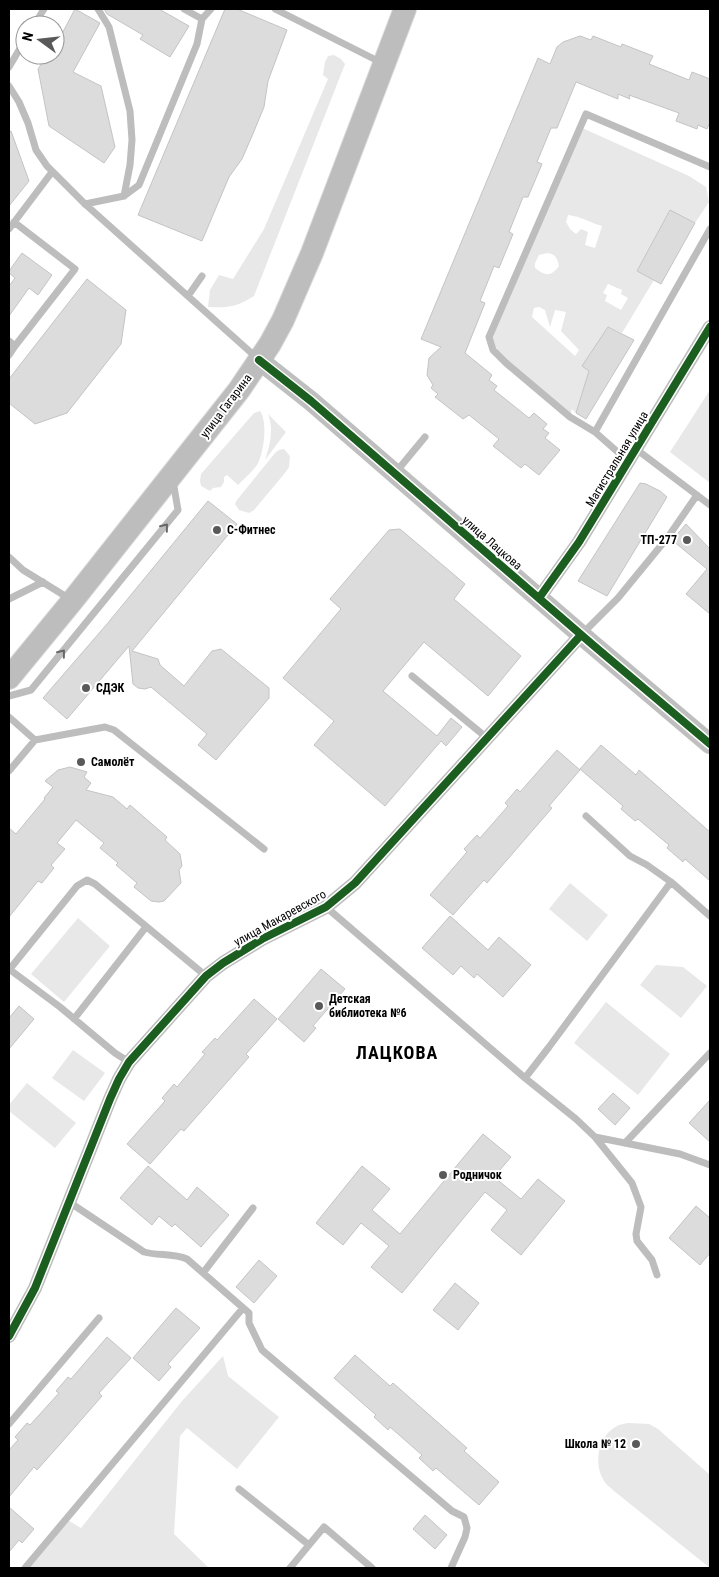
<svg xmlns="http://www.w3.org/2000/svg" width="719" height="1577" viewBox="0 0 719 1577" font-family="'Roboto Condensed',sans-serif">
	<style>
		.green { fill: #e8e8e8; fill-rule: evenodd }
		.building { fill: #dcdcdc; stroke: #c4c4c4 }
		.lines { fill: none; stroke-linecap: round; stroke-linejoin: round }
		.primary-casing { stroke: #dbdbdb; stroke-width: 24 }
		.lane { stroke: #bdbdbd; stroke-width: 7 }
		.street { stroke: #bdbdbd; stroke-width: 14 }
		.secondary { stroke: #bfbfbf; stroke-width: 20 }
		.primary { stroke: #bdbdbd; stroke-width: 22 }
		.cycleway-casing { stroke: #fff; stroke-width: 11 }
		.cycleway { stroke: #1b5e20; stroke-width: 8 }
		.oneway { stroke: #686868 }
		.poi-dot { fill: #595959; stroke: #fff; stroke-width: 2 }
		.labels { text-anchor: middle; stroke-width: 4; stroke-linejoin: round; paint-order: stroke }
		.street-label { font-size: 12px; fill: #000; stroke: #fff }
		.poi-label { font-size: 12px; font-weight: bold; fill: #000; stroke: #fff; text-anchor: start }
		.district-label { font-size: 18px; font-weight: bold; letter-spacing: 1px; fill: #000; stroke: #fff }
	</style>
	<rect width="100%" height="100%" fill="#fff"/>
	<!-- green -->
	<path class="green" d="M334 55 341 59 345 64 254 296C237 307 228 308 208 307L210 290 219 275 233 279 264 229 328 79 323 75 325 62 328 56Z
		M580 127 689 176 706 187 709 202 695 223 670 210 637 271 654 280 622 333 608 327 583 366 589 371 576 413 572 409 570 417 506 363 489 337ZM568 215C580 216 591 223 602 226L595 248 585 245 588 232 581 229 576 234 570 229 566 222ZM547 253C556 254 557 258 559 266 551 277 545 276 535 268V263L539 255ZM608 284 622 290 621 294 628 298 621 310 605 301 607 295 603 293ZM539 307 545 310 550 327 555 310 566 312 561 331 579 350 575 356 532 317 534 308Z
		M710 390V483L670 452Z
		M260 411C268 422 264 453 257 465 252 472 244 479 238 485L227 475 224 477V482L221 487 213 488 210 491 201 486 200 481 201 474 254 413Z
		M268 414 286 432 265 460C270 445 274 429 268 414Z
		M284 449 290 456 289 467 285 473 254 510 249 513 239 510 235 504 237 500 275 453 279 450Z
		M570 883 608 915 587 941 549 909Z
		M78 918 110 946 64 1002 31 974Z
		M656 965 683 967 707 986 681 1018 640 985Z
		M606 1002 670 1054 638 1095 574 1043Z
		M73 1050 105 1073 84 1101 52 1078Z
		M27 1083 76 1123 55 1148 9 1111V1105Z
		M223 1356 228 1376 279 1417 237 1469 187 1428 180 1436 174 1534 209 1568H25L66 1519 81 1528 182 1401Z
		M628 1423 649 1424 658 1429 710 1475V1568L614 1491C610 1487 605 1484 603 1479 593 1462 599 1435 617 1426 620 1424 625 1424 628 1423Z"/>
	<!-- building -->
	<path class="building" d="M75 9 100 23 73 72 101 86 115 147 104 163 49 126 38 69 46 57 49 59 51 55H55V47Z
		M104 9H159L189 26 170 57 140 39 143 35 107 14Z
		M225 9H237L287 30 268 81 264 107 252 136 242 159 229 177 202 241 138 215Z
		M580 36 591 40 593 36 621 47 622 44 653 56 649 64 689 80 692 72 710 79V122L707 129 698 125 697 129 676 121 679 113 629 95 630 99 618 94V99L576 82 557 128H551L537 162 542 164 528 197H523L509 232 513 234 499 268 494 266 480 301 485 303 465 353 492 375 489 380 497 386 494 390 529 418 534 413 547 424 543 429 549 433 545 438 560 450 539 475 525 464 521 468 493 446 499 439 469 415 463 419 435 397 438 394 431 388 433 385 427 375 429 358 441 347 421 339 538 58 550 64 557 47 563 42Z
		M11 131 29 181 9 206V132Z
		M670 210 695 223 661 284 637 271Z
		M22 253 52 275 38 295 29 288 9 316V286L15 278 9 273V271Z
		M87 279 126 310 121 344 67 413 35 424 9 403V379Z
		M608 327 634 340 586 419 576 413 589 371 582 366Z
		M640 483 646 484 660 491 667 497 607 596 578 581Z
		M208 501 237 524 132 651 158 659 160 665 184 686 212 651 221 649 269 688V698L216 760 198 745 207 734 151 687 145 689 138 688 133 684 129 646 67 719 43 698 107 624Z
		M686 524 710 549V614L686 594 707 569 672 540Z
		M400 529 465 584 454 599 521 656 488 696 424 642 383 691 437 736 451 718 462 727 446 746 441 741 385 806 314 745 334 721 283 678 341 609 330 599 389 530Z
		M601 745 636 775 639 770 710 832V881L685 859 683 862 667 848 669 845 638 819 635 821 621 809 623 806 580 769Z
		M557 750 580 770 549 806 552 808 487 883 484 880 453 915 430 895 467 852 464 849 477 835 480 838 508 806 505 803 517 789 520 792Z
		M70 767 87 772 84 777 91 783 86 790 113 797 127 809 130 805 167 837 165 840 180 854 182 866 179 870 181 883 164 901 159 902 151 901 134 887 137 883 116 865 118 863 100 848 104 843 76 820 57 843 65 849 51 865 54 868 42 883 38 881 9 917V828L16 834 45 799 44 798 53 787 45 781 58 770Z
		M450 916 488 950 499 937 531 965 503 997 477 974 474 978 461 966 453 975 422 948Z
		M321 969 345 989 313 1026 316 1028 304 1042 278 1019Z
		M254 999 277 1019 246 1054 249 1057 184 1131 181 1129 150 1164 127 1144 165 1101 162 1098 174 1084 177 1087 205 1054 202 1052 215 1038 217 1040Z
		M19 1006 34 1019 9 1049V1018Z
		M613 1093 630 1108 615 1125 598 1109Z
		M710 1100V1142L689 1123Z
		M483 1134 511 1157 494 1177 521 1199 538 1179 565 1201 521 1255 491 1230 507 1210 485 1192 402 1293 371 1267 389 1246 361 1223 343 1245 316 1223 362 1166 390 1189 372 1210 400 1234Z
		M148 1166 187 1200 197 1187 229 1215 201 1247 175 1224 172 1227 159 1216 152 1225 120 1198Z
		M696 1206 710 1218V1253L700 1265 669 1238Z
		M259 1260 277 1276 254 1303 236 1287Z
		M455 1283 479 1303 458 1330 433 1310Z
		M176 1308 200 1328 168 1364 171 1367 159 1381 133 1358Z
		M107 1337 131 1358 99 1393 102 1396 61 1443 37 1470 34 1467 9 1497V1450L18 1440 15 1437 27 1423 30 1425 59 1393 56 1391 68 1377 71 1379Z
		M355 1355 390 1386 393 1383 467 1448 464 1451 499 1482 479 1505 436 1468 433 1471 419 1458 422 1455 390 1427 388 1430 374 1417 376 1415 334 1378Z
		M9 1507 34 1529 22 1543 19 1540 9 1552Z
		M425 1515 447 1535 435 1549 413 1529Z"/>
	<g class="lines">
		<defs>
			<path id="primary" d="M9 678 73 600 239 390 270 344 283 320 312 253 405 9"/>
		</defs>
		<!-- primary casing -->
		<use href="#primary" class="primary-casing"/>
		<!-- lane -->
		<path class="lane" d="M98 9 109 27 130 111 132 140 130 165 124 196
			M184 9 202 19
			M275 9 382 63
			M34 25 44 9
			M9 67 25 40
			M9 86 19 102 28 123 36 150 47 166 85 204 257 358
			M85 204 124 196 139 185 197 44 202 19 211 9
			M9 229 52 172
			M188 296 202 276
			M9 341 15 346 75 269 14 222
			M9 355 15 346
			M595 432 570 417 506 363 493 350 489 337 586 114 710 167
			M636 449 710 505
			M629 462 595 432 710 229
			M396 472 425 437
			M9 557 23 570 70 599
			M9 599 43 582
			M583 633 618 598 668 537 697 495
			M412 676 487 738
			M9 696 31 690 178 510 173 481
			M9 717 35 740
			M9 771 35 740 105 727 114 730 264 849
			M671 882 710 916
			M326 907 525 1078 576 1119 595 1137 680 1154 710 1165
			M9 969 60 1007 115 1053 129 1062
			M9 970 77 886 87 880 95 884 206 976
			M74 1019 146 927
			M525 1078 549 1047 671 882 647 865 630 856 586 816
			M595 1137 632 1183 641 1207 636 1234 637 1241 652 1260 657 1275
			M625 1143 710 1053
			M69 1202 144 1252C158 1256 173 1253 187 1259L249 1313V1323L262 1350 452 1511 464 1517 467 1528 465 1537 451 1568
			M203 1273 253 1208
			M9 1424 99 1318
			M239 1489 309 1545 290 1568
			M309 1545 324 1527 372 1568
			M25 1568 243 1308"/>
		<!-- street -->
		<path class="street" d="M539 598 579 542 710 327
			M9 1336 35 1288 110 1099 119 1079 129 1062 206 976 223 963 262 939 326 907 355 883 581 635"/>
		<!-- secondary -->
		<path class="secondary" d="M259 360 311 401 593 645 710 744"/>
		<!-- primary -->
		<use href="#primary" class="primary"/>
		<defs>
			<path id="cycleway" d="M259 360 311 401 593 645 710 744
				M539 598 579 542 710 327
				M9 1336 35 1288 110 1099 119 1079 129 1062 206 976 223 963 262 939 326 907 355 883 581 635"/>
		</defs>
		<!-- cycleway casing -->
		<use href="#cycleway" class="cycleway-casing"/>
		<!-- cycleway -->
		<use href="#cycleway" class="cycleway"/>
	</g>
	<!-- one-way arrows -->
	<defs><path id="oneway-chevron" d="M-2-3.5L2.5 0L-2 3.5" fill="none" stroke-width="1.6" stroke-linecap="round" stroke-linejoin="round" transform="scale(1.25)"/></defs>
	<g class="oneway">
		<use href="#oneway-chevron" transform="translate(165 527) rotate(-51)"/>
		<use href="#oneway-chevron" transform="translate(62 653) rotate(-51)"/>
	</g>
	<!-- markers -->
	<g class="poi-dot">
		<circle cx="217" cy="530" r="5"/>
		<circle cx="687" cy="540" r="5"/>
		<circle cx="86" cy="688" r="5"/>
		<circle cx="81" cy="762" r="5"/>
		<circle cx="319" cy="1006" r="5"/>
		<circle cx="443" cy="1175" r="5"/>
		<circle cx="636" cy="1444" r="5"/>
	</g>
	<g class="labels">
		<!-- street labels -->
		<g class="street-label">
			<text transform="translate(226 406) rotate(-53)" y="4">улица Гагарина</text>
			<text transform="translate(617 459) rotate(-59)" y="4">Магистральная улица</text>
			<text transform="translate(492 543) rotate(41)" y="4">улица Лацкова</text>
			<text transform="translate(280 918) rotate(-29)" y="4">улица Макаревского</text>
		</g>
		<!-- poi labels -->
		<g class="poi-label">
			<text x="227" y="534">С-Фитнес</text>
			<text x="677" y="544" text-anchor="end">ТП-277</text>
			<text x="96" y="692">СДЭК</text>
			<text x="91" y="766">Самолёт</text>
			<text x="329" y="1003">Детская<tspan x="329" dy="14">библиотека №6</tspan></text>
			<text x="453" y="1179">Родничок</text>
			<text x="626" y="1448" text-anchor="end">Школа № 12</text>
		</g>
		<!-- district labels -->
		<g class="district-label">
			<text x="397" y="1059">ЛАЦКОВА</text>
		</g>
	</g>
	<!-- border -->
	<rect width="719" height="1577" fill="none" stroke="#000000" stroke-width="20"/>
	<!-- north arrow -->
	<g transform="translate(40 40) rotate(285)"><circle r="24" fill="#ffffff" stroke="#999999"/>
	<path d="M0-4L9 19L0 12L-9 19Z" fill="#595959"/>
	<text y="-8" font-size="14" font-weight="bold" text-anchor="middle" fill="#000000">N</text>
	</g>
</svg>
